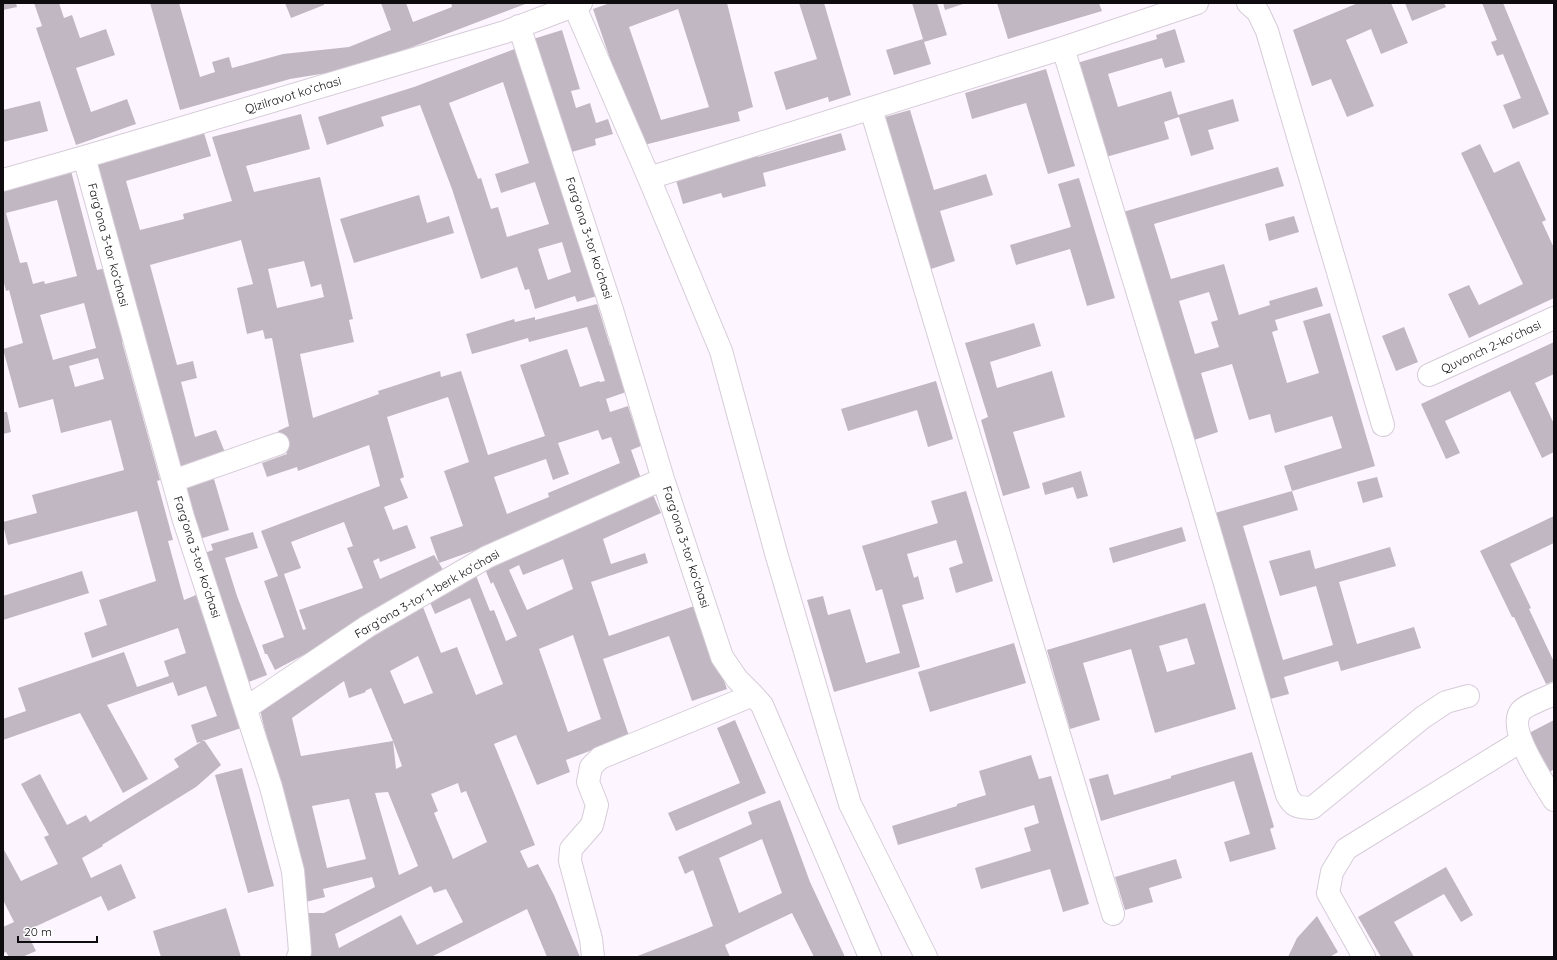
<svg xmlns="http://www.w3.org/2000/svg" width="1557" height="960" viewBox="0 0 1557 960" font-family="Quicksand,sans-serif">
	<style>
		.building { fill: #c1b7c2; fill-rule: evenodd }
		.lines { fill: none; stroke-linecap: round; stroke-linejoin: round }
		.minor-casing { stroke: #d6ccd8; stroke-width: 24 }
		.minor { stroke: #fff; stroke-width: 22 }
		.labels { text-anchor: middle; stroke-width: 3; stroke-linejoin: round; paint-order: stroke }
		.street-label { font-size: 12px; fill: #0f0c10; stroke: #fff }
	</style>
	<rect width="100%" height="100%" fill="#fdf5ff"/>
	<!-- building -->
	<path class="building" d="M3 3H16L17 7 3 10Z
		M34 3H59L64 18 72 15 80 38 106 29 115 55 76 68 91 112 127 99 136 124 76 145 36 28 42 26Z
		M150 3H179L200 77 215 72 212 62 229 57 232 68 283 54 349 47 391 30 381 3H406L413 22 452 7 451 3H528L357 68 290 79 180 110Z
		M285 3H324V5L291 18Z
		M610 3H727L753 107 738 112 740 121 640 146 593 9ZM678 9 709 107 661 120 629 27Z
		M799 3H824L851 95 829 102 828 97 786 110 774 72 817 59Z
		M912 3H937L947 35 924 42 931 64 894 75 886 50 923 39Z
		M943 3H966L945 10Z
		M997 3H1099L1102 11 1008 39Z
		M1358 3H1391L1408 43 1381 54 1371 29 1346 40 1374 106 1347 117 1331 79 1312 86 1293 30Z
		M1405 3H1444L1446 7 1412 21Z
		M1482 3H1503L1549 114 1513 129 1503 105 1521 98 1503 54 1497 56 1491 42 1497 40Z
		M1175 29 1185 62 1165 68 1162 58 1108 74 1118 107 1171 91 1178 115 1233 99 1239 121 1208 130 1214 149 1191 156 1179 117 1164 122 1169 139 1106 157 1077 63 1157 39 1156 35Z
		M562 30 580 89 571 91 576 108 590 103 596 123 608 119 613 134 595 139 596 145 565 154 530 40Z
		M520 47 600 295 577 302 575 296 535 309 529 289 525 290 517 267 481 279 452 189 420 105 381 117 384 126 327 145 318 117 414 87ZM503 82 529 163 495 174 501 193 535 182 549 224 507 237 498 207 491 209 481 178 478 179 449 103ZM562 242 571 272 548 280 538 249Z
		M1046 69 1075 166 1048 174 1026 103 972 119 965 93Z
		M40 101 48 131 3 142V110Z
		M910 110 934 190 986 174 993 195 940 211 955 261 931 269 885 117Z
		M301 114 310 149 246 166 254 192 320 177 353 319 349 320 354 342 300 354 313 418 379 394 378 391 440 371 441 377 461 371 488 455 545 436 520 365 567 349 580 387 599 381 600 382 605 381 587 327 529 342 528 338 472 354 466 334 514 319 515 322 535 317V320L597 304 610 346 614 345 629 391 606 399 610 412 628 406 641 446 631 450 643 484 515 536 439 563 446 575 313 650 275 670 267 654H265L262 645 284 637 264 581 278 576 261 531 380 486 369 445 298 471 297 467 267 477 262 463 287 454 278 431 289 426 272 338 265 339 263 330 247 334 237 288 253 284 241 240 150 265 177 365 193 361 197 378 181 382 195 437 216 430 226 455 177 474 94 166 204 133 211 156 126 181 140 230 184 219 183 214 232 201 212 137ZM304 261 311 287 321 284 324 297 277 308 268 269ZM448 397 469 462 444 471 463 526 430 537 439 563 434 555 380 579 373 561 379 558 380 562 416 548 407 525 393 530 384 507 408 498 400 479 404 477 387 417ZM598 430 602 440 611 437 620 463 548 493 549 497 507 514 494 477 546 459 553 480 569 474 558 443ZM344 522 353 546 347 548 363 588 299 610 306 629 303 630 284 574 301 568 291 542Z
		M841 133 846 150 763 173 766 186 723 198 721 193 683 204 675 177 757 154 758 157Z
		M1480 144 1494 173 1519 161 1546 220 1542 222 1554 248V298L1469 338 1448 294 1469 285 1479 305 1523 284 1461 153Z
		M1278 167 1284 186 1154 224 1171 279 1224 264 1239 315 1270 305 1269 301 1317 287 1323 306 1275 320 1278 330 1272 332 1287 383 1319 373 1303 321 1330 313 1375 466 1292 491 1284 466 1342 448 1332 416 1275 433 1270 414 1249 420 1232 364 1201 373 1218 432 1191 441 1123 212ZM1209 292 1218 320 1211 322 1219 347 1195 354 1179 301Z
		M71 171 97 270 107 268 126 340 122 342 160 480 157 481 173 540 168 541 184 600 196 595 220 666 244 727 197 743 191 725 217 716 206 686 178 696 173 682 107 705 148 779 123 793 80 713 3 740V719L26 711 18 688 124 652 137 687 169 676 164 661 186 653 178 628 92 658 84 633 107 625 99 600 156 581 137 511 8 545 3 525V522L37 513 32 495 124 470 111 420 61 433 53 399 19 408 3 349 23 343 9 290 6 291 3 279V189ZM57 200 77 276 45 284 44 281 33 284 27 262 20 263 6 213ZM84 303 96 348 53 360 40 315ZM98 358 104 379 75 387 69 366Z
		M1079 178 1115 298 1087 306 1070 249 1016 265 1010 245 1071 227 1058 184Z
		M419 195 427 223 449 216 454 233 354 263 340 219Z
		M1294 216 1299 232 1269 241 1265 224Z
		M1034 323 1041 346 990 362 997 388 1052 371 1065 417 1013 432 1030 488 1003 496 981 420 988 417 965 343Z
		M1404 327 1418 362 1396 371 1382 336Z
		M1554 342V374L1535 383 1554 424V452L1542 458 1510 391 1445 421 1460 453 1446 459 1421 404Z
		M936 381 953 439 928 447 917 410 848 431 841 409Z
		M3 412H7L11 432 3 434Z
		M1081 471 1088 496 1077 499 1073 487 1045 495 1042 483Z
		M1377 477 1383 497 1363 503 1357 482Z
		M214 479 229 530 196 540 181 488Z
		M650 488 661 513 603 539 611 564 645 553 648 563 591 582 609 636 697 605 727 689 692 701 669 636 603 659 629 736 566 760 570 772 537 785 516 735 494 744 535 845 520 851 528 868 538 864 554 895 580 957H547L527 909 431 957H307L306 913H324L375 887 372 877 323 889 325 897 306 902 259 706 421 602 441 653 457 647 476 695 503 684 470 598 435 614 429 600 464 584 462 579 475 573 490 611 494 610 506 641 517 636 493 582 491 584 483 564ZM563 559 573 589 527 610 509 570 519 565 523 575ZM573 635 601 719 568 732 539 649ZM418 656 433 693 404 704 390 671ZM344 681 349 698 366 692 365 691 371 688 393 741 301 756 292 718ZM393 741 402 766 396 769ZM458 783 461 793 466 791 487 842 453 859 434 813 438 811 431 794ZM388 792 418 866 399 875 375 793ZM349 799 366 859 327 868 312 806ZM431 886 434 893 446 889 463 922 417 945 401 915 339 948 335 934Z
		M966 491 993 581 956 593 949 568 963 563 956 540 907 554 914 578 918 576 924 599 902 605 920 667 834 692 807 600 823 596 828 615 850 609 866 663 900 653 882 589 876 591 862 546 938 523 931 501Z
		M1292 491 1298 510 1243 526 1283 660 1333 645 1316 586 1280 596 1269 561 1310 550 1315 569 1390 547 1396 566 1339 582 1357 644 1414 627 1421 648 1341 671 1338 661 1284 677 1289 694 1270 699 1215 513Z
		M1554 516V543L1510 564 1531 608 1529 609 1554 662V681L1546 684 1514 617H1512L1480 551Z
		M1182 527 1186 541 1113 563 1109 548Z
		M253 532 258 548 225 558 237 596 267 675 246 683 199 555 213 550 211 544Z
		M82 571 89 593 3 620V596Z
		M1205 603 1236 709 1155 733 1131 649 1083 663 1100 720 1070 729 1047 650ZM1187 638 1195 664 1167 672 1159 646Z
		M1014 643 1026 683 930 712 918 672Z
		M735 720 766 793 676 831 668 813 740 783 717 728Z
		M1554 720V769L1550 772 1529 733Z
		M204 740 221 765 196 787 102 845 103 846 82 858 91 878 121 864 136 898 108 911 101 896 26 931 36 951 22 957H9L6 952 3 953V927L14 922 3 900V848L21 881 58 864 44 837 49 835 21 784 40 774 67 825 86 815 90 822 179 767 174 759Z
		M1252 752 1274 827 1270 829 1276 849 1230 862 1224 842 1250 834 1234 781 1101 821 1089 779 1108 774 1114 795 1171 778V776Z
		M1031 755 1039 779 1051 776 1089 904 1063 912 1050 869 981 889 975 868 1031 851 1024 828 1039 823 1034 805 898 845 892 826 957 806V804L986 795 979 771Z
		M242 768 274 886 248 893 215 775Z
		M780 800 810 882 845 957H814L792 913 725 945 730 957H635L694 934 713 926 693 870 685 874 678 857 752 824 748 812ZM762 839 782 893 739 913 719 858Z
		M1176 859 1182 878 1149 888 1153 902 1125 910 1115 877Z
		M1446 867 1473 915 1461 922 1444 894 1394 922 1414 957H1381L1358 917Z
		M226 908 241 957H161L153 931Z
		M1317 916 1338 952 1330 957H1288L1297 938Z"/>
	<g class="lines">
		<defs>
			<path id="minor" d="M1248 3 1258 12 1267 31 1383 425
				M574 5 649 178 1063 48 1197 3
				M519 26 612 310 663 479 722 657 737 679 753 695 600 758 591 767 588 782 597 805 592 825 571 849 570 861 591 939 593 957
				M1063 48 1184 444 1287 795C1294 808 1298 807 1312 808L1422 718 1446 702 1468 696
				M871 109 1113 914
				M84 157 183 517 271 787 293 871 299 939 300 952 298 957
				M649 178 721 351 776 553 850 804 926 957
				M3 180 84 157 505 32 581 3
				M1429 375 1554 318
				M173 481 278 444
				M1554 694C1546 698 1526 705 1521 711 1506 729 1544 783 1554 800
				M753 695 762 705 870 957
				M246 708 368 626 487 557 663 479
				M1364 957 1328 893 1332 872 1346 849 1521 741"/>
		</defs>
		<!-- minor casing -->
		<use href="#minor" class="minor-casing"/>
		<!-- minor -->
		<use href="#minor" class="minor"/>
	</g>
	<g class="labels">
		<!-- street labels -->
		<g class="street-label">
			<text transform="translate(293 95) rotate(-17)" y="4">Qizilravot koʻchasi</text>
			<text transform="translate(589 238) rotate(72)" y="4">Fargʻona 3-tor koʻchasi</text>
			<text transform="translate(108 245) rotate(75)" y="4">Fargʻona 3-tor koʻchasi</text>
			<text transform="translate(1491 347) rotate(-25)" y="4">Quvonch 2-koʻchasi</text>
			<text transform="translate(686 547) rotate(72)" y="4">Fargʻona 3-tor koʻchasi</text>
			<text transform="translate(197 557) rotate(72)" y="4">Fargʻona 3-tor koʻchasi</text>
			<text transform="translate(427 594) rotate(-30)" y="4">Fargʻona 3-tor 1-berk koʻchasi</text>
		</g>
	</g>
	<!-- border -->
	<rect width="1557" height="960" fill="none" stroke="#0f0c10" stroke-width="8"/>
	<!-- scale -->
	<path d="M18 936v6h79v-6" fill="none" stroke="#0f0c10" stroke-width="2"/>
	<text x="24" y="936" font-size="12" fill="#0f0c10" stroke="#ffffff" stroke-width="3" paint-order="stroke">20 m</text>
</svg>
